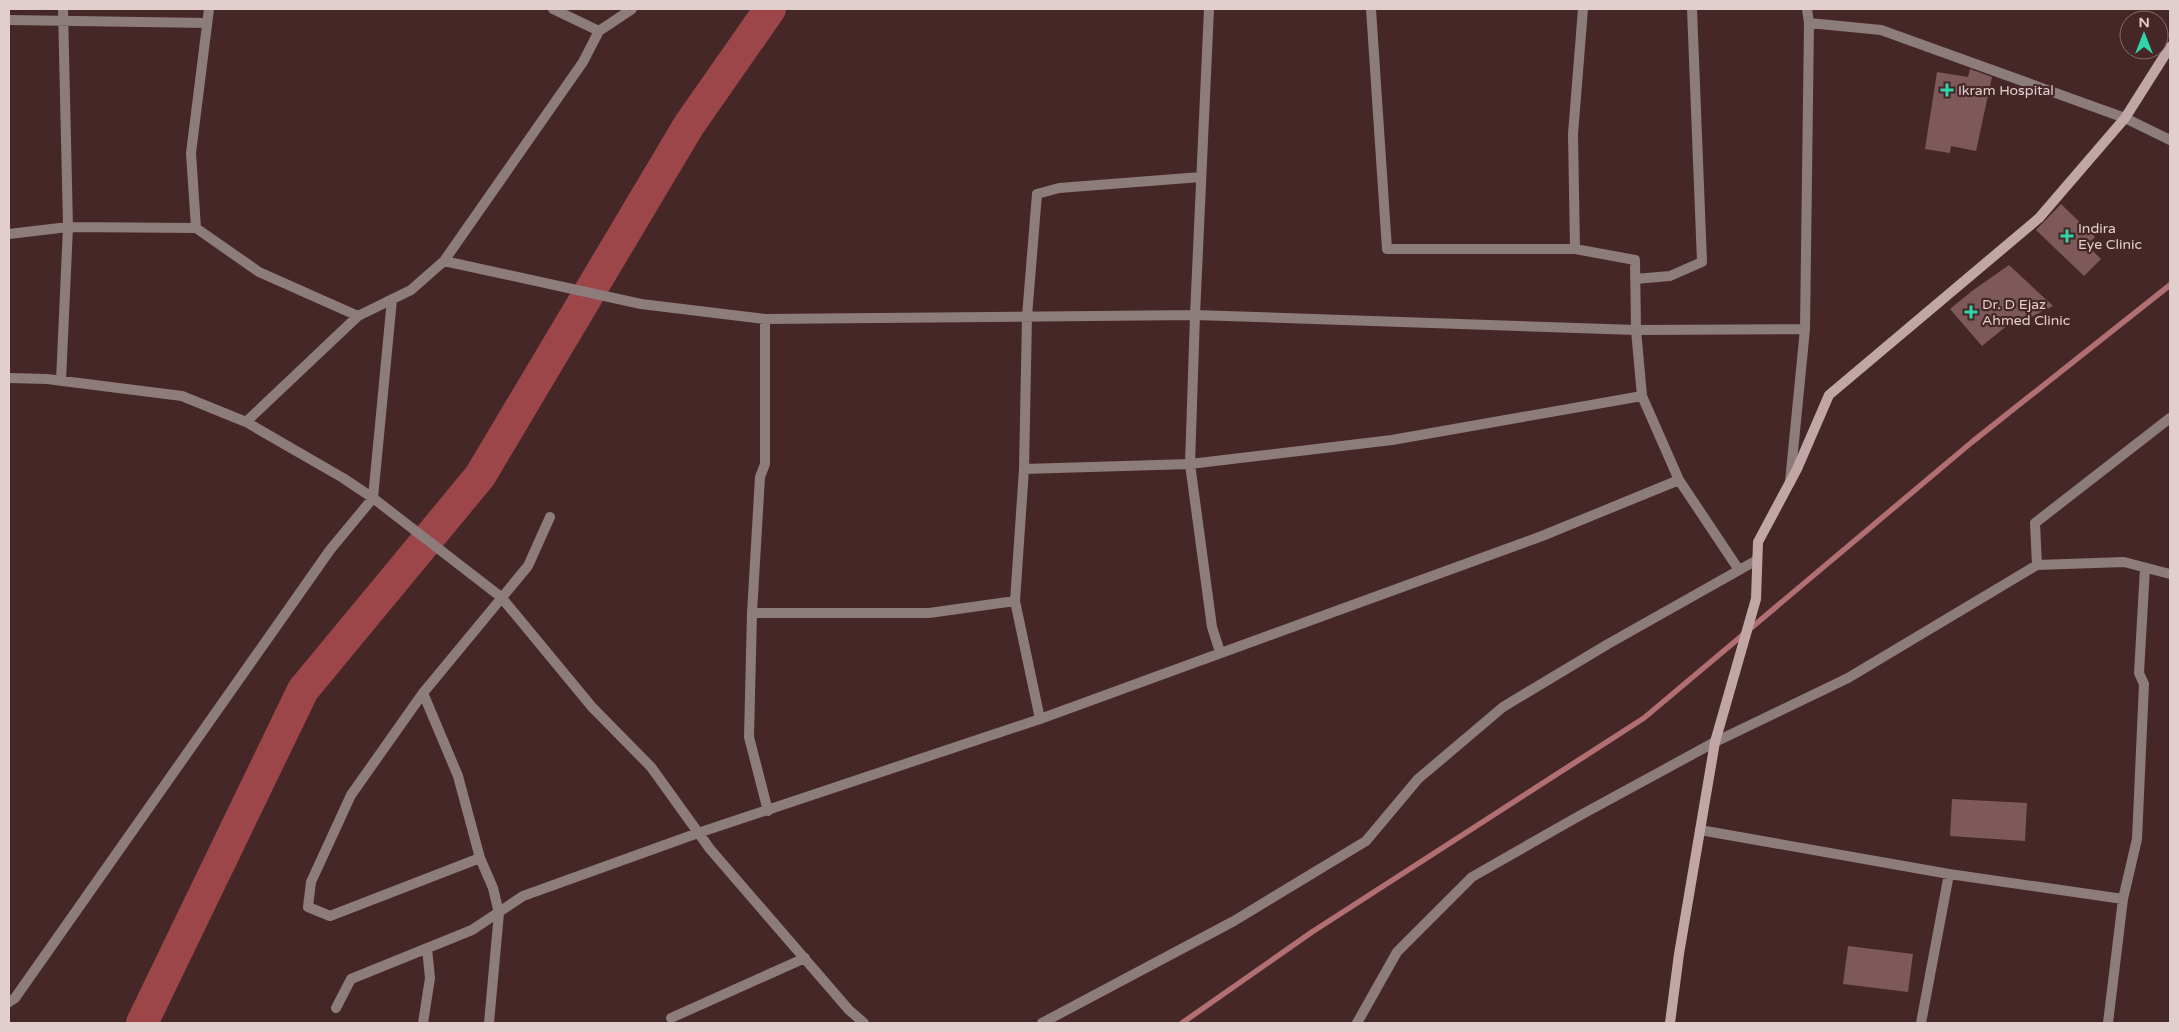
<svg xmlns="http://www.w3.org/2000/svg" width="2179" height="1032" viewBox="0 0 2179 1032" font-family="'Varela Round',sans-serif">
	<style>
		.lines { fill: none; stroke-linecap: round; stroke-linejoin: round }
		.stream { stroke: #b26f71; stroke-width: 5.5 }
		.river { stroke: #9d4649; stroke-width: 32 }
		.building { fill: #7d5a59 }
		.street { stroke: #8c7c7b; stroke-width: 10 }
		.secondary { stroke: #c0a6a5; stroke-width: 10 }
		.poi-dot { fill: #2fd4aa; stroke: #462727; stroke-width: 2 }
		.labels { text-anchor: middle; stroke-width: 4.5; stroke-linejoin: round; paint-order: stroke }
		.poi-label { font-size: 14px; fill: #e2cecd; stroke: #462727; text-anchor: start }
	</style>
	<rect width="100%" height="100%" fill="#462727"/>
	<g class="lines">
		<!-- stream -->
		<path class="stream" d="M1182 1023 1312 932 1644 718 1972 442 2170 285"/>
		<!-- river -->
		<path class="river" d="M142 1023 303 690 480 476 689 125 770 9"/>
	</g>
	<!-- building -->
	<path class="building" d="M1970 69 1992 77 1976 151 1951 146 1950 153 1925 149 1937 72 1968 77Z
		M2061 204 2095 237 2087 245 2101 259 2084 276 2036 230Z
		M2009 265 2053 306 2017 324 2014 320 1982 346 1950 309 1972 291Z
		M1952 799 2027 803 2025 841 1950 836Z
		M1848 946 1913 954 1908 992 1843 984Z"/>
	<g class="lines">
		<!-- street -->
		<path class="street" d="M553 9 599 31 632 9
			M1209 9 1195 315 1190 464 1212 627 1220 652
			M1371 9 1387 249H1575L1635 260 1636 330 1642 396 1679 480 1739 570
			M9 20 207 23
			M1809 23 1881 30 2125 118 2170 140
			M196 228 191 153 209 9
			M9 234 68 227 196 228 259 272 358 316
			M1575 249 1573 134 1583 9
			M444 261 583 62 599 31
			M1635 279 1670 276 1702 262 1692 9
			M765 319V464L760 477 752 613 749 737 768 811
			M9 378 47 379 182 396 246 422 343 478 373 498 501 597 592 707 651 767 710 849 849 1010 864 1023
			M61 381 68 227 63 9
			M246 422 358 316 411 290 444 261 641 304 765 319 1195 315 1636 330 1805 329
			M1024 469 1190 464 1392 440 1642 396
			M1790 482 1805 329 1809 23 1807 9
			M2037 565 2124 562 2170 574
			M752 613H929L1015 601
			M423 693 458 776 480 858 493 888 499 913 489 1023
			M1040 719 1015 601 1024 469 1027 316 1037 194 1059 188 1201 177
			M1700 830 1949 874 2123 899
			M480 858 330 916 308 907 311 882 351 795 423 693 528 566 550 517
			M9 1002 15 998 330 550 373 498 392 299
			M336 1008 351 979 472 930 523 896 698 833 1040 719 1542 536 1679 480
			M671 1018 805 958
			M423 1023 430 978 427 948
			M1042 1023 1234 921 1366 841 1418 779 1503 707 1608 644 1757 560
			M1357 1023 1397 952 1472 877 1579 816 1715 742 1848 678 2037 565 2035 523 2170 418
			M1921 1023 1949 874
			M2108 1023 2123 899 2137 839 2144 684 2139 673 2145 568"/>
		<!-- secondary -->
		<path class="secondary" d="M1670 1023 1679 954 1715 742 1756 599 1758 542 1797 469 1829 395 2039 218 2125 118 2170 47"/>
	</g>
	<!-- markers -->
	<g class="poi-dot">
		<path d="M1944.5 82.5h5v5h5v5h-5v5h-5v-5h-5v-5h5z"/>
		<path d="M2064.5 228.5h5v5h5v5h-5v5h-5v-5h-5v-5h5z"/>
		<path d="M1968.5 304.5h5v5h5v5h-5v5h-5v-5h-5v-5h5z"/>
	</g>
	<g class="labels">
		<!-- poi labels -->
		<g class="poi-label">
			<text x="1958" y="95">Ikram Hospital</text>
			<text x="2078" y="233">Indira<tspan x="2078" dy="16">Eye Clinic</tspan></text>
			<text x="1982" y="309">Dr. D Ejaz<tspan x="1982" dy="16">Ahmed Clinic</tspan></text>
		</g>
	</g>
	<!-- border -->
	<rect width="2179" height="1032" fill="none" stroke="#e2cecd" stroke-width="20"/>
	<!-- north arrow -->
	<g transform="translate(2144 35)"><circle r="24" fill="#462727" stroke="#846a69"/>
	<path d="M0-4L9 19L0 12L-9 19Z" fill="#2fd4aa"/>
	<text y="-8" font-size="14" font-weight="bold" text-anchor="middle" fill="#e2cecd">N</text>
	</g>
</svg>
